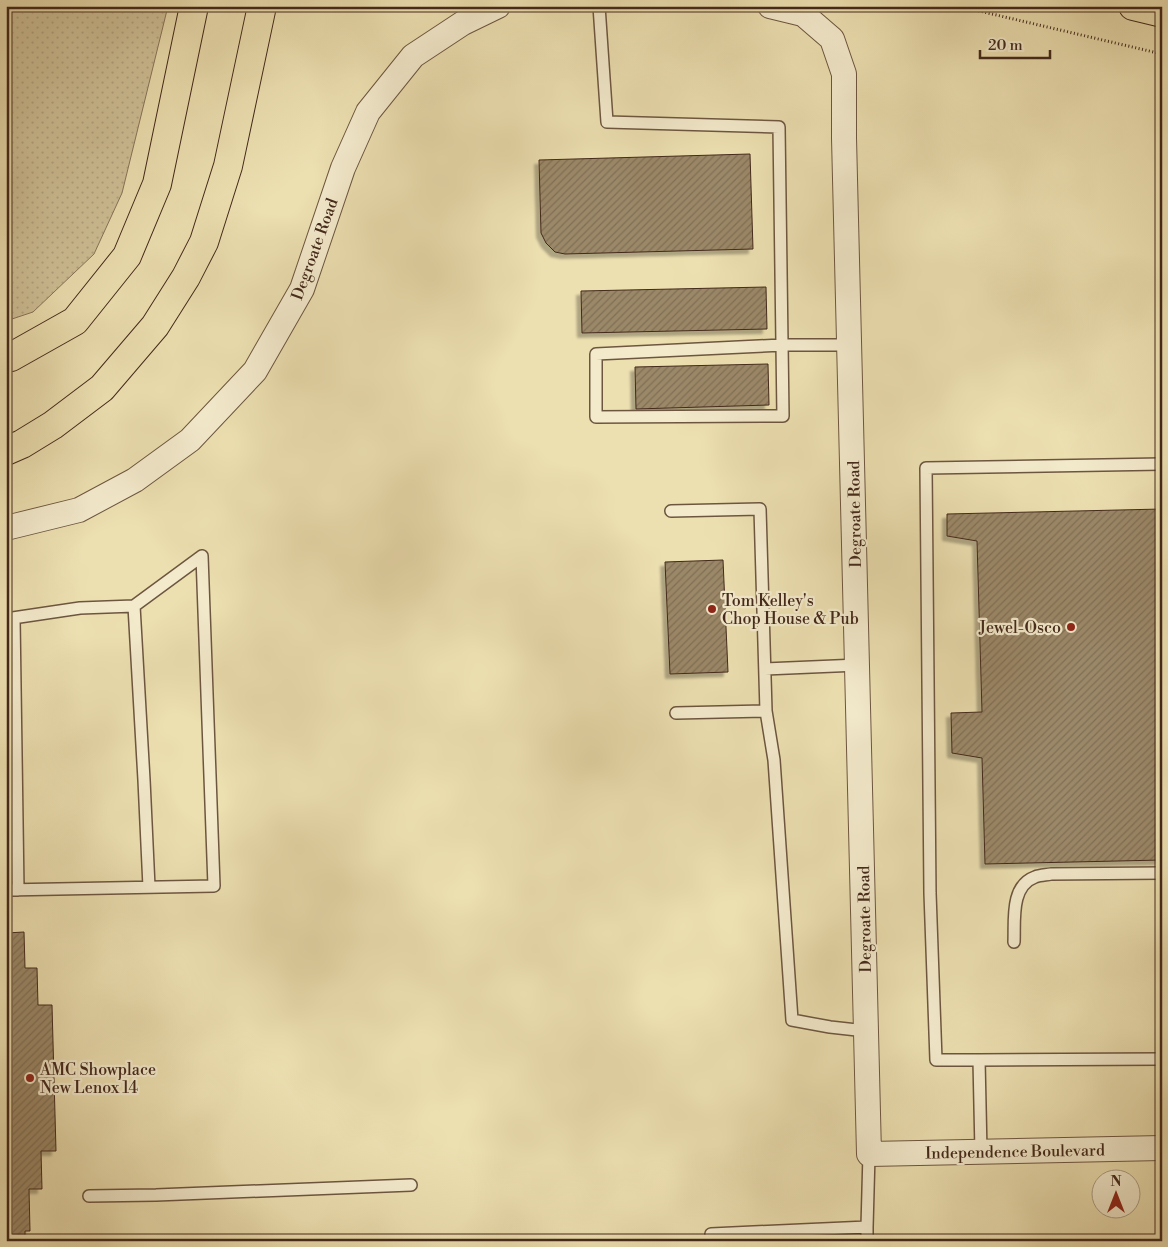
<svg xmlns="http://www.w3.org/2000/svg" width="1168" height="1247" viewBox="0 0 1168 1247" font-family="'Libre Bodoni',serif">
	<style>
		.green { fill: url(#green-dots); stroke: #897459 }
		.building { fill: url(#building-hatch); stroke: #43291b; filter: url(#shadow) }
		.lines { fill: none; stroke-linecap: round; stroke-linejoin: round }
		.service-casing { stroke: #6d5640; stroke-width: 14 }
		.minor-casing { stroke: #6d5640; stroke-width: 26 }
		.primary-casing { stroke: #43291b; stroke-width: 30 }
		.motorway-casing { stroke: #43291b; stroke-width: 30 }
		.path { stroke: #43291b; stroke-width: 3; stroke-dasharray: 1 2.5; stroke-linecap: butt }
		.service { stroke: #f3eacc; stroke-width: 11 }
		.minor { stroke: #f3eacc; stroke-width: 24 }
		.primary { stroke: #ecdfb0; stroke-width: 28 }
		.motorway { stroke: #ecdfb0; stroke-width: 28 }
		.poi-dot { fill: #8f2418; stroke: #f3eacc; stroke-width: 2 }
		.labels { text-anchor: middle; stroke-width: 4.5; stroke-linejoin: round; paint-order: stroke }
		.street-label { font-size: 16px; fill: #43291b; stroke: #f3eacc }
		.poi-label { font-size: 16px; fill: #43291b; stroke: #f3eacc; text-anchor: start }
	</style>
	<defs>
		<pattern id="green-dots" width="8" height="8" patternUnits="userSpaceOnUse" patternTransform="scale(1.25)"><rect width="8" height="8" fill="#cfc097"/><path d="M2 2h.1M6 6h.1" fill="none" stroke="#b3a582" stroke-width="1.8" stroke-linecap="round"/></pattern>
		<pattern id="building-hatch" width="6" height="6" patternUnits="userSpaceOnUse" patternTransform="scale(1.25)"><rect width="6" height="6" fill="#9b8868"/><path d="M-1 1l2-2M0 6l6-6M5 7l2-2" fill="none" stroke="#806f55"/></pattern>
		<filter id="shadow"><feDropShadow dx="-4.5" dy="4.5" stdDeviation="1" flood-color="#0004"/></filter>
	</defs>
	<rect width="100%" height="100%" fill="#ecdfb0"/>
	<filter id="stains"><feTurbulence type="fractalNoise" baseFrequency=".004" numOctaves="4"/><feColorMatrix values="0 0 0 0 .2 0 0 0 0 .09 0 0 0 0 .02 0 0 0 .5 -.17"/></filter>
	<radialGradient id="worn" r=".72"><stop offset=".6" stop-color="#630" stop-opacity="0"/><stop offset="1" stop-color="#630" stop-opacity=".3"/></radialGradient>
	<!-- green -->
	<path class="green" d="M6 6H168L122 193 94 254 33 312 6 321Z"/>
	<!-- building -->
	<path class="building" d="M750 154 753 249 565 254 555 252 546 243 541 233 539 160Z
		M766 287 767 329 582 333 581 291Z
		M768 364 769 405 636 409 635 367Z
		M1162 509V860L985 864 982 758 952 753 951 713 982 712 977 541 947 536V514Z
		M723 560 728 672 670 674 665 562Z
		M24 932 25 968H37L38 1005H52L56 1151H41L42 1189H29L30 1231H25V1241H6V933Z"/>
	<g class="lines">
		<defs>
			<path id="service" d="M599 6 607 122 779 127 783 416 596 417V354L782 345H850
				M671 511 760 509 766 711 676 713
				M134 606 144 780 149 887
				M14 618 18 890
				M6 619 80 608 134 606 202 556
				M765 669 858 665
				M766 711 774 760 792 1020 830 1027 866 1031
				M6 890 214 886 202 556
				M1014 942C1015 921 1010 886 1035 877 1040 875 1046 875 1051 874L1162 873
				M979 1060 1162 1059
				M981 1152 979 1060H936L930 893 926 468 1162 464
				M89 1196 156 1195 411 1185
				M867 1227V1241
				M711 1234 867 1227 869 1154"/>
			<path id="minor" d="M770 6 803 14 832 39 844 74V138L869 1154 1162 1148
				M6 528 79 510 135 480 190 440 255 371 302 289 343 168 368 112 413 56 463 23 498 6"/>
			<path id="primary" d="M1133 6 1162 13"/>
			<path id="motorway" d="M6 358 11 357 75 321 127 256 157 184 194 6
				M6 451 22 444 53 425 102 388 155 326 186 277 204 242 228 166 262 6"/>
		</defs>
		<!-- service casing -->
		<use href="#service" class="service-casing"/>
		<!-- minor casing -->
		<use href="#minor" class="minor-casing"/>
		<!-- primary casing -->
		<use href="#primary" class="primary-casing"/>
		<!-- motorway casing -->
		<use href="#motorway" class="motorway-casing"/>
		<!-- path -->
		<path class="path" d="M958 6 1162 54"/>
		<!-- service -->
		<use href="#service" class="service"/>
		<!-- minor -->
		<use href="#minor" class="minor"/>
		<!-- primary -->
		<use href="#primary" class="primary"/>
		<!-- motorway -->
		<use href="#motorway" class="motorway"/>
	</g>
	<!-- markers -->
	<g class="poi-dot">
		<circle cx="712" cy="609" r="5"/>
		<circle cx="1071" cy="627" r="5"/>
		<circle cx="30" cy="1078" r="5"/>
	</g>
	<g class="labels">
		<!-- street labels -->
		<g class="street-label">
			<text transform="translate(314 249) rotate(-70)" y="6">Degroate Road</text>
			<text transform="translate(854 514) rotate(-91)" y="6">Degroate Road</text>
			<text transform="translate(864 919) rotate(-91)" y="6">Degroate Road</text>
			<text transform="translate(1015 1151) rotate(-1)" y="6">Independence Boulevard</text>
		</g>
		<!-- poi labels -->
		<g class="poi-label">
			<text x="722" y="606">Tom Kelley's<tspan x="722" dy="18">Chop House &amp; Pub</tspan></text>
			<text x="1061" y="633" text-anchor="end">Jewel-Osco</text>
			<text x="40" y="1075">AMC Showplace<tspan x="40" dy="18">New Lenox 14</tspan></text>
		</g>
	</g>
	<!-- margin -->
	<rect width="1168" height="1247" fill="none" stroke="#ecdfb0" stroke-width="25"/>
	<rect x="8" y="8" width="1153" height="1232" fill="none" stroke="#43291b" stroke-width="2.5"/>
	<rect x="12" y="12" width="1143" height="1222" fill="none" stroke="#43291b"/>
	<!-- north arrow -->
	<g transform="translate(1116 1194)"><circle r="24" fill="#f3eacc" stroke="#ad9d85"/>
	<path d="M0-4L9 19L0 12L-9 19Z" fill="#8f2418"/>
	<text y="-8" font-size="14" font-weight="bold" text-anchor="middle" fill="#43291b">N</text>
	</g>
	<!-- scale -->
	<path d="M980 50v8h70v-8" fill="none" stroke="#43291b" stroke-width="2.5"/>
	<text x="988" y="50" font-size="15" fill="#43291b" stroke="#f3eacc" stroke-width="4" paint-order="stroke">20 m</text>
	<rect width="100%" height="100%" filter="url(#stains)"/>
	<rect width="100%" height="100%" fill="url(#worn)"/>
</svg>
